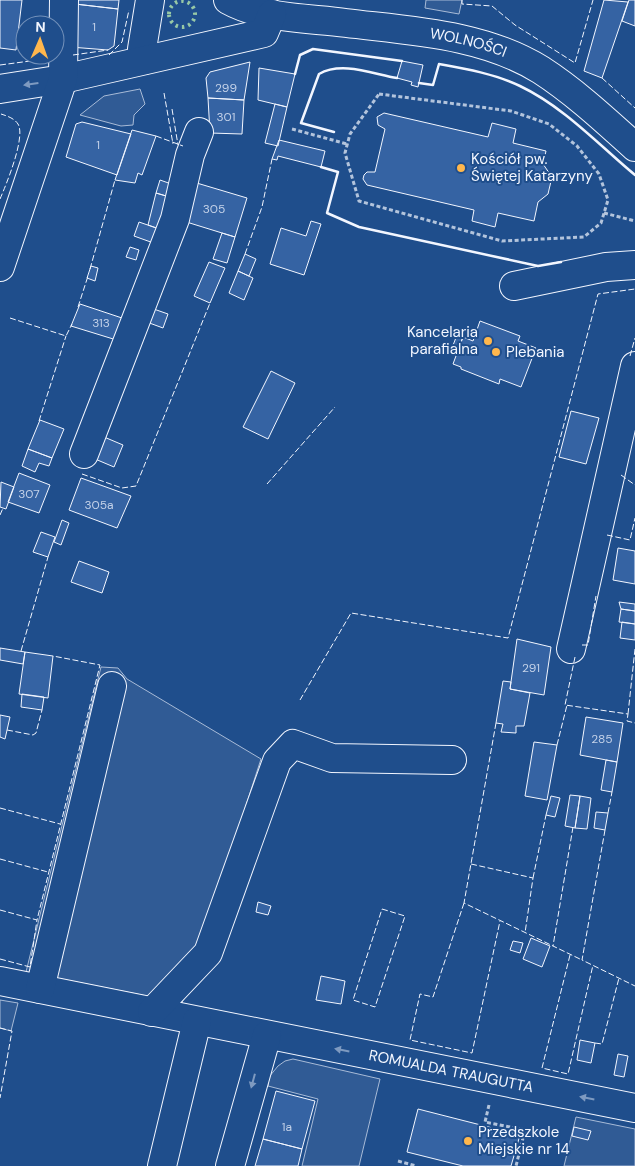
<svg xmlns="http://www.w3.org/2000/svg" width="635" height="1166" viewBox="0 0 635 1166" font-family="'DM Sans',sans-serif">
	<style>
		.built { fill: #305b95; stroke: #a8bbd7 }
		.building { fill: #3563a3; stroke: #f2f6ff }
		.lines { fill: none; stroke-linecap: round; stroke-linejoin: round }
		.minor-casing { stroke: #f2f6ff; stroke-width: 30 }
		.path { stroke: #b3c4dc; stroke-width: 3; stroke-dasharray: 4 2.5; stroke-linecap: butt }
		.minor { stroke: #1f4e8c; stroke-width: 28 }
		.hedge { stroke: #97c8a6; stroke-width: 4; stroke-dasharray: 2.5 4; stroke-linecap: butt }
		.fence { stroke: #f2f6ff; stroke-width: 1; stroke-dasharray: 6 2.5; stroke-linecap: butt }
		.wall { stroke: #f2f6ff; stroke-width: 2.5 }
		.oneway { fill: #7e9ac0 }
		.poi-dot { fill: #ffb74d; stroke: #1f4e8c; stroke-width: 2 }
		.labels { text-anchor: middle; stroke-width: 4; stroke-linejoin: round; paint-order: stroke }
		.number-label { font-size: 12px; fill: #c3d1e8 }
		.street-label { font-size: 15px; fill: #f2f6ff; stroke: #1f4e8c }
		.poi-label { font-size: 15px; fill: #f2f6ff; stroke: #1f4e8c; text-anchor: start }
	</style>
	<rect width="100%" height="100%" fill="#1f4e8c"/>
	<!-- built -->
	<path class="built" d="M426 0H462L459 14 425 8Z
		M140 89 145 104 134 115 133 125 121 126 80 115 104 96Z
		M101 667 118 668 127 679 261 759 182 1003 26 972Z
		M0 1000 18 1003 11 1031 0 1028Z
		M293 1059 380 1079 359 1166H302L318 1099 268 1086 269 1077 278 1066 285 1061Z
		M576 1117 635 1129V1166H564Z"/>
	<!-- building -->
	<path class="building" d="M0 0H22L16 50 0 48Z
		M75 0H119L118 9 75 4Z
		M604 0 628 2 602 78 584 71Z
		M629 0H635V26L622 21Z
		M75 4 118 9 114 46 108 50 70 47Z
		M402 61 423 65 418 87 411 85 412 82 397 78Z
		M250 62 244 100 208 98 206 78 210 72Z
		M259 68 295 74 287 107 258 100Z
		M208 98 244 100 242 134 210 133Z
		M275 104 287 107 278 146 265 143Z
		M384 113 488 137 492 123 516 129 513 143 546 151 543 164 552 177 548 194 538 202 534 221 498 213 495 227 472 221 474 210 367 185 363 179 364 175 367 172H375L385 129 378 125 377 117Z
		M82 122 131 134 117 175 66 157 76 124Z
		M132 130 156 136 142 175 138 173 135 183 115 180Z
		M279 140 325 151 321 167 278 156 277 160 272 159Z
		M160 180 177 186 173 198 156 193Z
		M190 181 247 198 235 237 180 220Z
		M156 193 173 198 165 231 148 225Z
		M311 221 321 224 304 275 270 264 281 228 306 236Z
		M139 222 165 231 159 245 134 236Z
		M222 233 235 237 227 263 213 259Z
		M130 247 139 250 136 260 126 257Z
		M245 254 256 259 249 276 238 271Z
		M209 262 225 268 210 303 194 296Z
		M91 266 98 268 95 281 87 278Z
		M238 271 253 278 244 300 229 293Z
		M80 304 131 321 123 342 71 326Z
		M148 307 168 314 163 328 144 321Z
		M480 321 520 336 518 341 536 348 521 387 500 379 499 384 461 369V367L453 364 463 337 473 341Z
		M457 335 463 337 456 355 450 353Z
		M271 371 295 383 268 439 243 427Z
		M571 411 599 418 586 464 559 457Z
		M40 420 64 429 52 458 28 449Z
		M97 434 123 445 114 467 88 456Z
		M28 449 52 458 49 466 39 463 35 472 22 466Z
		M19 473 50 485 39 513 8 502Z
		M81 478 131 496 117 528 69 510Z
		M1 482 14 487 6 509 0 507Z
		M62 520 69 523 61 545 54 542Z
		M41 532 55 537 48 557 33 552Z
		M618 548 635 551V584L613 580Z
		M79 561 109 572 102 593 71 582Z
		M619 602 635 604V611L621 609Z
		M621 609 635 611V624L619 622Z
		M622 622 635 624V640L620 638Z
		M517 639 551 647 544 695 510 689Z
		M0 648 25 652 23 664 0 660Z
		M25 652 53 656 48 698 19 694Z
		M503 681 511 682 510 689 530 693 524 726H516V733L501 732 503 724 496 723Z
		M22 694 44 697 42 710 21 707Z
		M0 715 10 717 5 739 0 737Z
		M586 717 623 723 617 762 580 755Z
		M534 742 557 745 547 800 525 796Z
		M606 760 617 762 612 792 601 790Z
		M570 795 580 796 575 828 565 826Z
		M551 796 560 798 555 817 546 815Z
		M580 796 591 798 587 829 575 828Z
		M596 812 608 813 605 830 594 828Z
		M258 902 271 906 268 915 256 912Z
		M531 938 550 946 542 967 523 959Z
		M513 941 523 943 520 953 510 950Z
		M321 976 345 981 341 1004 316 1000Z
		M580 1040 595 1043 591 1063 577 1060Z
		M618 1054 628 1056 624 1077 614 1075Z
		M276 1091 315 1101 302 1149 263 1139Z
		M418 1109 520 1135 511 1166H463L407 1152Z
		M574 1127 591 1131 588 1140 572 1136Z
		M263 1139 302 1149 298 1166H255Z"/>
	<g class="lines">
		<defs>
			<g id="minor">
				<path id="s1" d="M228 0C262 19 309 18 346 23 412 31 483 34 541 70 575 92 605 120 635 147"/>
				<path d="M144 60 142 49 150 0"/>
				<path d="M0 89 63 79 264 33 272 14"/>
				<path d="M0 267 63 79 64 0"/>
				<path d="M514 286 606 267 635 265"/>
				<path d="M84 454 175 219 190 155 199 132"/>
				<path d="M571 649 635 366"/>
				<path id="s2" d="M0 981 635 1108"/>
				<path d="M40 989 112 686"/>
				<path d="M152 1012 208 953 277 761 293 744 332 758 452 760"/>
				<path d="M162 1166 197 1021"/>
				<path d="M230 1166 267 1035"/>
			</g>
		</defs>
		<!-- minor casing -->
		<use href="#minor" class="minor-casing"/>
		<!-- path -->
		<path class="path" d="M379 94 511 111 549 124 577 146 599 174 608 200 601 223 584 237 502 241 359 201 345 153 350 134Z
			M292 129 347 144
			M604 213 635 221
			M489 1105 485 1122 525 1130 516 1166
			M398 1161 416 1166"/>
		<!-- minor -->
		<use href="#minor" class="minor"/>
		<!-- hedge -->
		<path class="hedge" d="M169 14a13 13 0 1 1 26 0a13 13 0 1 1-26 0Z"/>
		<!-- fence -->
		<path class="fence" d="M462 0V4L492 6 515 25 575 63 593 0
			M73 55 108 50
			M109 55 122 42 129 10
			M0 65 53 58
			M602 78 635 108
			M164 93 173 144
			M172 109 178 145
			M156 136 183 146
			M0 199C6 185 26 137 18 124 14 118 7 116 1 114
			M245 254 262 207 272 159
			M90 269 115 180
			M78 307 88 276
			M10 318 66 336 72 324
			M630 356 635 338
			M39 421 66 336
			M82 474 122 488 136 486 210 303
			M621 475 635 485
			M267 484 335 407
			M0 515 3 508
			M607 535 630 540 635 518
			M582 645H588L596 596
			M21 651 48 557
			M575 657 565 705 628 714 627 721 635 723
			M300 700 351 613 508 638 598 294 635 289
			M628 714 635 649
			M496 723 464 903 553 946
			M7 730 33 735 36 733 42 710
			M557 745 567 705
			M0 808 60 824
			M608 813 612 792
			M573 827 553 946 582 960
			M605 830 582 960 635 986
			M0 859 48 872
			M471 864 533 878 525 933
			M533 878 546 815
			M464 903 433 997 420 994 410 1040 472 1053 500 921
			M382 909 405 916 375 1007 353 1000Z
			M0 910 37 920 100 665 53 656
			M570 955 542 1068 568 1074 593 965
			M0 959 30 967 37 920
			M0 1028 12 1031 0 1098
			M595 1043 602 1044 619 978"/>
		<!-- wall -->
		<path class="wall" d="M295 74 300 55 313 49 402 61
			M419 83 433 85 439 64C467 69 495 74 520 86 564 107 599 145 635 175
			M334 132 301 123 319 74C342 61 373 74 397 78
			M321 167 338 172 327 213 359 227 538 266 561 262"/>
	</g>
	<!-- one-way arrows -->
	<defs><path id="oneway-solid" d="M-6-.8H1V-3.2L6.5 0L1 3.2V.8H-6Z" transform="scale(1.25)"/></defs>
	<g class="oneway">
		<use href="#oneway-solid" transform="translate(31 84) rotate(172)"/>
		<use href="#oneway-solid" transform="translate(342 1050) rotate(-169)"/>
		<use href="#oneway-solid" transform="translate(253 1081) rotate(105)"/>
		<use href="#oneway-solid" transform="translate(587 1098) rotate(-169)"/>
	</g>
	<!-- markers -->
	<g class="poi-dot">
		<circle cx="461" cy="168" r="5"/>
		<circle cx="488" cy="341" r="5"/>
		<circle cx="496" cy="352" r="5"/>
		<circle cx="468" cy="1141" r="5"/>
	</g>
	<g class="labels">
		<!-- number labels -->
		<g class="number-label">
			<text x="94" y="31">1</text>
			<text x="226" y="92">299</text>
			<text x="226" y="121">301</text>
			<text x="98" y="149">1</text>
			<text x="214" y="213">305</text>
			<text x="101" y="327">313</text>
			<text x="29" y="498">307</text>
			<text x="99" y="509">305a</text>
			<text x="531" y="672">291</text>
			<text x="602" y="743">285</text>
			<text x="287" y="1131">1a</text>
		</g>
		<!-- street labels -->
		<g class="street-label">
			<text dy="5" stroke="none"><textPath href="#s1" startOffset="245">WOLNOŚCI</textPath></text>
			<text dy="5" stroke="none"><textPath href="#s2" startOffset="460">ROMUALDA TRAUGUTTA</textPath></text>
		</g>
		<!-- poi labels -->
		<g class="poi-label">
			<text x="471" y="164">Kościół pw.<tspan x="471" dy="17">Świętej Katarzyny</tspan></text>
			<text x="478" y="337" text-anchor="end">Kancelaria<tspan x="478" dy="17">parafialna</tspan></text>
			<text x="506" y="357">Plebania</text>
			<text x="478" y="1137">Przedszkole<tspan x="478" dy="17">Miejskie nr 14</tspan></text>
		</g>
	</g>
	<!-- north arrow -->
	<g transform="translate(40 40) rotate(2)"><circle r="24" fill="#1f4e8c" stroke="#7391ba"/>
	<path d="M0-4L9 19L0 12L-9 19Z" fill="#ffb74d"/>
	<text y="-8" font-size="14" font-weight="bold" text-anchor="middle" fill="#f2f6ff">N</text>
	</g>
</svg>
